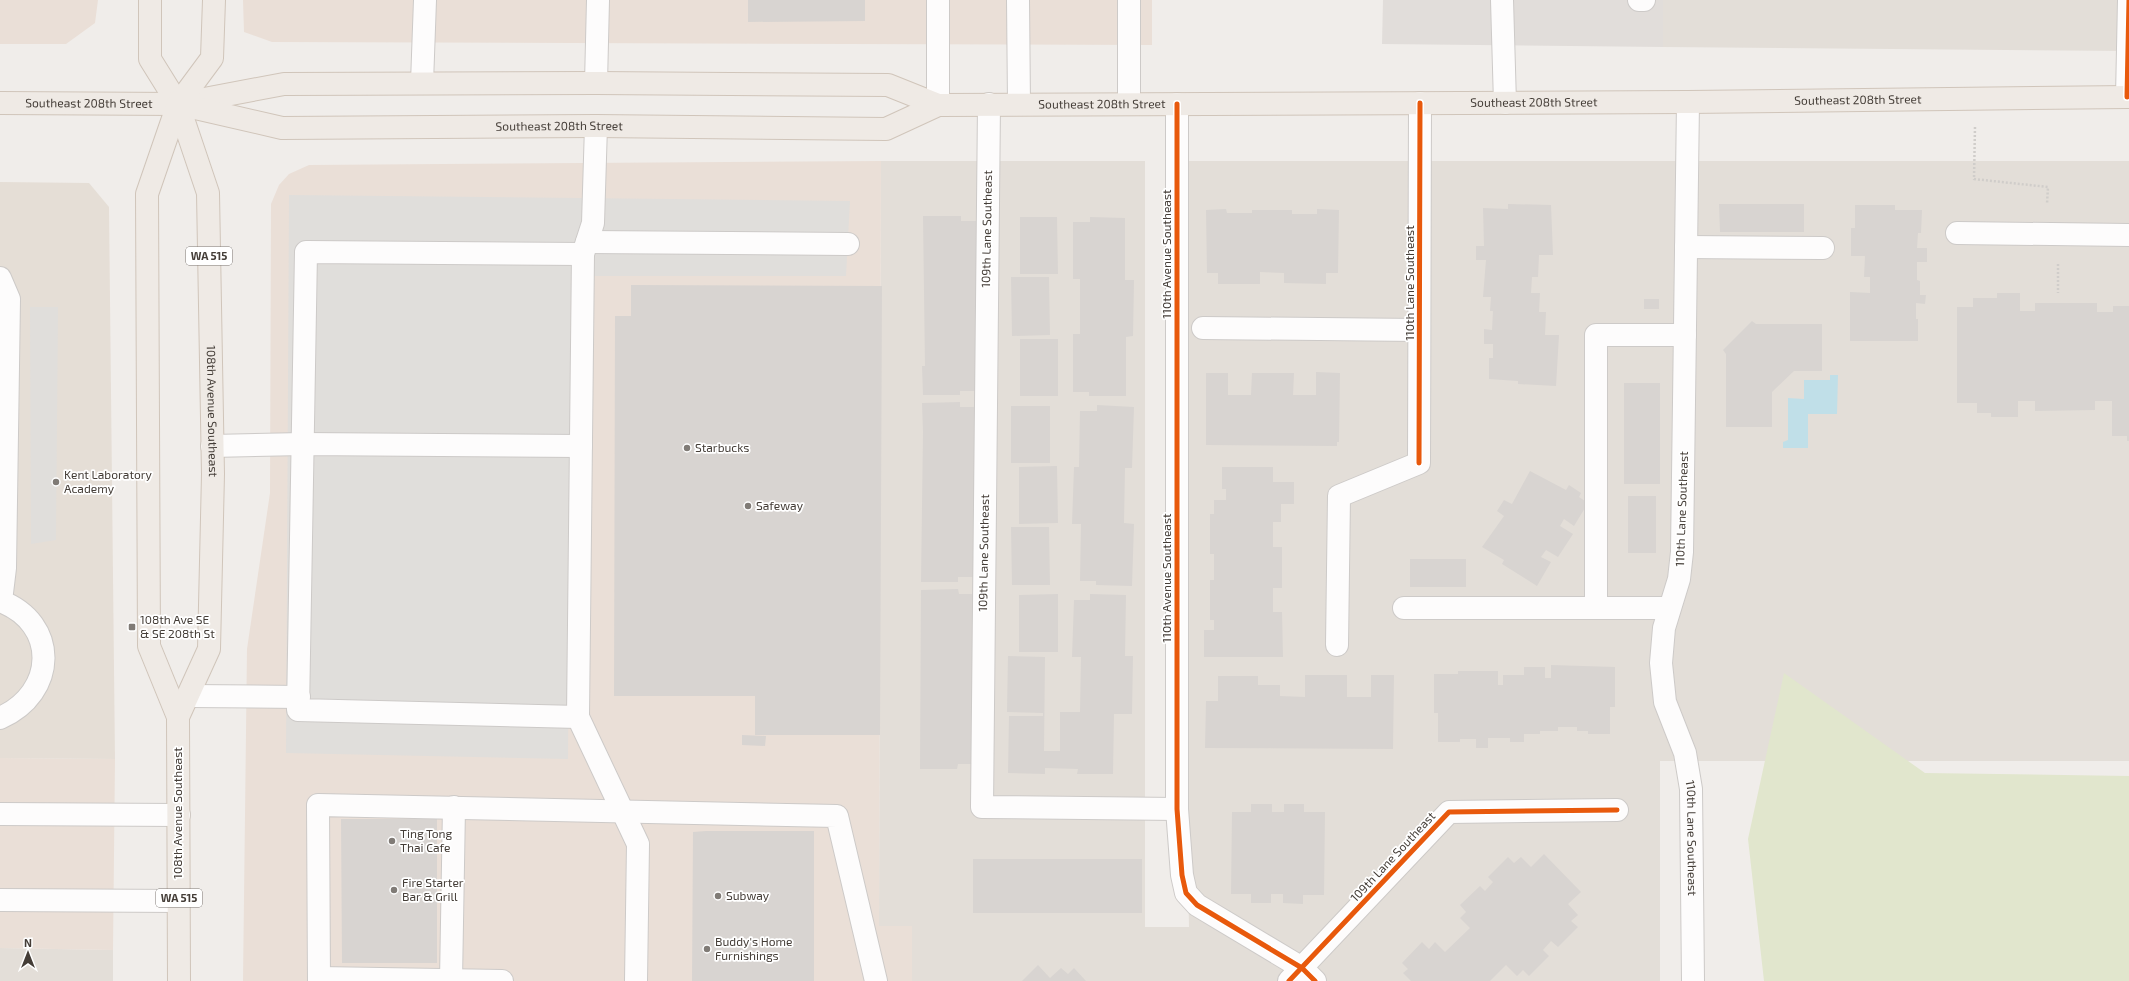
<svg xmlns="http://www.w3.org/2000/svg" width="2129" height="981" viewBox="0 0 2129 981" font-family="'Exo 2',sans-serif">
	<style>
		.residential { fill: #e3ded8 }
		.commercial { fill: #eadfd7 }
		.industrial { fill: #e1ddda }
		.education { fill: #e5ded6 }
		.green { fill: #e1e6cd }
		.parking { fill: #e0dedb }
		.water { fill: #c0dfe8 }
		.building { fill: #d8d4d1 }
		.lines { fill: none; stroke-linecap: round; stroke-linejoin: round }
		.minor-casing { stroke: #cdcac8; stroke-width: 24 }
		.major-casing { stroke: #d0c5ba; stroke-width: 24 }
		.path { stroke: #d0cdca; stroke-width: 2.5; stroke-dasharray: 2 2; stroke-linecap: butt }
		.minor { stroke: #fdfcfc; stroke-width: 22 }
		.major { stroke: #efeae5; stroke-width: 22 }
		.cycleway-casing { stroke: #fff; stroke-width: 8 }
		.cycleway { stroke: #e8590c; stroke-width: 5 }
		.poi-dot { fill: #807b76; stroke: #fff; stroke-width: 1.5 }
		.labels { text-anchor: middle; stroke-width: 3.5; stroke-linejoin: round; paint-order: stroke }
		.shield { fill: #fff; stroke: #7c7773; stroke-width: 1 }
		.shield-label { font-size: 11px; font-weight: bold; fill: #443d37 }
		.street-label { font-size: 12px; fill: #443d37; stroke: #fff }
		.poi-label { font-size: 12px; fill: #443d37; stroke: #fff; text-anchor: start }
	</style>
	<rect width="100%" height="100%" fill="#f0edea"/>
	<!-- residential -->
	<path class="residential" d="M1663 0H2129V51L1663 47Z
		M881 161H1145V927H1189L1186 761V161H2129V761H1660V981H912V927L879 926Z
		M0 948 113 950V981H0Z"/>
	<!-- commercial -->
	<path class="commercial" d="M0 0H98L95 23 66 44H0Z
		M243 0H1152V45L272 42 244 32Z
		M881 161 879 926H912V981H243L247 649 270 493 271 204 279 185 289 174 309 165Z
		M0 758 115 759 113 950 0 948Z"/>
	<!-- industrial -->
	<path class="industrial" d="M1383 0H1663V47L1382 44Z"/>
	<!-- education -->
	<path class="education" d="M0 182 89 183 109 207 115 759 0 758Z"/>
	<!-- green -->
	<path class="green" d="M1784 673 1925 773 2129 776V981H1764L1748 839Z"/>
	<!-- parking -->
	<path class="parking" d="M289 195 850 201 846 276H571L568 759 286 753Z
		M30 307H58L56 540 31 544Z"/>
	<!-- water -->
	<path class="water" d="M1830 375H1838L1837 414H1808V448H1783V442L1788 440V398L1804 399V380H1830Z"/>
	<!-- building -->
	<path class="building" d="M748 0H865V21L748 22Z
		M1508 204 1551 205 1553 255H1539L1538 277H1532L1531 293H1540L1539 312H1546L1545 335H1559L1556 386 1518 384V381L1489 379V358H1493V344H1484V329L1492 330 1493 311H1490L1491 297H1483L1486 260H1476V246H1484L1483 208 1508 209Z
		M1719 204H1804V232H1720Z
		M1855 205H1895V210H1922L1921 233H1918L1917 248H1927V262H1917V280L1920 281V295H1926L1925 304 1916 303V319H1918V341H1850V292L1870 293V277H1864L1865 256H1851V228H1855Z
		M1226 209 1227 213H1252V210H1292V214H1317V209L1339 210 1338 273H1326V284L1284 283V273L1260 272V284H1218V273H1207L1206 210Z
		M923 216H961V221H977V391H960V395H923L922 366H925Z
		M1020 217H1057L1058 274H1020Z
		M1090 217 1125 218V280H1134L1133 336 1126 337V396H1089V392H1073V334H1080V279H1073V222H1090Z
		M1011 277H1049L1050 335 1012 336Z
		M631 285 882 286 880 735H755V696H614L615 316H631Z
		M1997 293H2020V311H2035V303H2097V312H2113V306H2129V441H2127V436H2112V401H2095V410L2035 411V401H2018V417H1991V413H1977V403H1957V307H1973V298H1997Z
		M1644 299H1659V309H1644Z
		M1752 321 1756 324H1822V371H1794L1772 392V427H1726V354L1723 350Z
		M1020 339H1058V396H1020Z
		M1316 372 1340 373 1339 442H1337V446L1206 445V373H1228V395H1251L1252 373H1294L1293 395H1316Z
		M1624 383H1660V484H1624Z
		M960 402V407H976V577H958V582H921L923 432 922 403Z
		M1097 405 1134 407 1132 468H1125L1124 523 1134 524 1132 586 1096 585V581H1080L1081 524H1072L1074 467H1079L1080 411H1097Z
		M1011 406H1050V463H1011Z
		M1057 466 1058 523 1019 524V467Z
		M1222 467H1273V482H1294V504H1281V522H1273V547H1282V588H1273V612H1282L1283 657H1204V630H1214V620H1210V580H1214V554H1210V514H1214V500H1226V489H1222Z
		M1530 471 1566 490 1569 485 1581 493 1579 497 1588 503 1574 526 1564 519 1560 526 1573 534 1558 557 1546 550 1541 557 1551 562 1537 586 1502 564 1504 560 1482 547 1504 516 1497 511 1504 500 1512 504Z
		M1628 496H1656V553H1628Z
		M1011 527H1049L1050 585H1012Z
		M1410 559H1466V587H1410Z
		M958 589 959 594H975L974 764H958L957 769H920L921 590Z
		M1058 594V652H1019V595Z
		M1090 594 1126 595 1125 656H1133L1132 714H1114L1113 774H1077L1078 769 1045 768V774L1008 773 1009 716H1043V713L1007 712 1008 656 1045 657 1044 751H1060V712H1080L1081 657H1072L1074 600H1090Z
		M1551 665 1615 667V707H1610V734H1588V731H1577V727H1558V731H1540V734H1524V742H1510V738H1488V748H1476V739H1460V742H1438V713H1434V674H1458V671H1498V685H1503V675H1524V667H1545V678H1551Z
		M1305 675H1347V697H1371V675H1394L1393 749 1205 748 1206 701H1218V676H1258V685H1280V696L1305 697Z
		M742 735 766 736 765 746 742 745Z
		M1251 804H1272V812H1284V804H1304V812H1325L1324 895H1303V904L1283 903V894H1271V903H1251V894H1231L1232 812H1251Z
		M341 819H437V963H342Z
		M706 831H814V981H692L693 832Z
		M1544 854 1581 892 1568 904 1578 915 1571 921 1578 927 1558 947 1551 941 1543 950 1549 956 1529 976 1523 970 1517 976 1506 965 1490 981H1411L1403 973 1408 969 1402 963 1422 942 1429 949 1435 942 1445 952 1470 928 1460 918 1466 912 1460 905 1480 886 1485 891 1493 882 1488 877 1508 857 1514 863 1521 857 1531 867Z
		M973 859H1142V913H973Z
		M1038 965 1050 978 1061 968 1068 974 1074 968 1086 981H1022Z"/>
	<g class="lines">
		<defs>
			<g id="minor">
				<path d="M938 0V105"/>
				<path d="M1018 0 1019 104"/>
				<path d="M1129 0V104"/>
				<path d="M1502 0 1505 103"/>
				<path d="M1639 0H1644"/>
				<path d="M422 83 425 0"/>
				<path d="M596 83 598 0"/>
				<path d="M2127 97 2129 0"/>
				<path id="s1" d="M1688 102 1682 552 1679 579 1664 628 1661 663 1665 702 1685 753 1691 789 1693 981"/>
				<path d="M989 104 982 807 1177 809"/>
				<path d="M1177 104V809L1182 875 1186 893 1197 905 1302 968 1315 981"/>
				<path d="M596 126 593 223 583 254 578 717 638 844 636 981"/>
				<path d="M1957 233 2129 235"/>
				<path d="M587 242 848 244"/>
				<path d="M1686 247 1823 248"/>
				<path d="M0 278 9 299 5 568 1 601"/>
				<path d="M1203 328 1419 330"/>
				<path d="M212 446 303 444 581 446"/>
				<path d="M0 601C59 623 57 693 0 718"/>
				<path d="M1404 608H1596"/>
				<path d="M1669 608H1596V335H1685"/>
				<path d="M1337 645 1339 496 1419 463 1420 103"/>
				<path d="M189 696 299 697"/>
				<path d="M578 717 298 710 306 252 583 254"/>
				<path d="M0 814 179 815"/>
				<path d="M0 900 179 901"/>
				<path d="M319 978 502 981"/>
				<path d="M451 980 454 807"/>
				<path d="M319 981 318 805 837 816 876 981"/>
				<path d="M1289 981 1449 812 1617 810"/>
			</g>
			<g id="major">
				<path id="s2" d="M150 0V59L178 104 208 193 213 474 209 649 178 717"/>
				<path id="s3" d="M0 103 178 104 284 84 596 83 888 85 938 105"/>
				<path id="s4" d="M178 104 282 128 596 126 886 129 938 105 1688 102 2129 97"/>
				<path d="M179 981 178 717 149 646 147 194 178 104 212 58 214 0"/>
			</g>
		</defs>
		<!-- minor casing -->
		<use href="#minor" class="minor-casing"/>
		<!-- major casing -->
		<use href="#major" class="major-casing"/>
		<!-- path -->
		<path class="path" d="M1975 127 1974 179 2048 187 2047 204
			M2058 264V293"/>
		<!-- minor -->
		<use href="#minor" class="minor"/>
		<!-- major -->
		<use href="#major" class="major"/>
		<defs>
			<path id="cycleway" d="M2127 97 2129 0
				M1177 104V809L1182 875 1186 893 1197 905 1302 968 1315 981
				M1419 463 1420 103
				M1289 981 1449 812 1617 810"/>
		</defs>
		<!-- cycleway casing -->
		<use href="#cycleway" class="cycleway-casing"/>
		<!-- cycleway -->
		<use href="#cycleway" class="cycleway"/>
	</g>
	<!-- markers -->
	<g class="poi-dot">
		<circle cx="687" cy="448" r="4"/>
		<circle cx="56" cy="482" r="4"/>
		<circle cx="748" cy="506" r="4"/>
		<rect x="128" y="623" width="8" height="8" rx="2"/>
		<circle cx="392" cy="841" r="4"/>
		<circle cx="394" cy="890" r="4"/>
		<circle cx="718" cy="896" r="4"/>
		<circle cx="707" cy="949" r="4"/>
	</g>
	<g class="labels">
		<!-- shield labels -->
		<g class="shield">
			<rect x="186" y="247" width="46" height="18" rx="3"/>
			<rect x="156" y="889" width="46" height="18" rx="3"/>
		</g>
		<g class="shield-label">
			<text x="209" y="260">WA 515</text>
			<text x="179" y="902">WA 515</text>
		</g>
		<!-- street labels -->
		<g class="street-label">
			<text dy="4" stroke="none"><textPath href="#s4" startOffset="1688">Southeast 208th Street</textPath></text>
			<text dy="4" stroke="none"><textPath href="#s3" startOffset="89">Southeast 208th Street</textPath></text>
			<text dy="4" stroke="none"><textPath href="#s4" startOffset="1364">Southeast 208th Street</textPath></text>
			<text dy="4" stroke="none"><textPath href="#s4" startOffset="932">Southeast 208th Street</textPath></text>
			<text dy="4" stroke="none"><textPath href="#s4" startOffset="384">Southeast 208th Street</textPath></text>
			<text transform="translate(987 229) rotate(-89)" y="4">109th Lane Southeast</text>
			<text transform="translate(1167 254) rotate(-90)" y="4">110th Avenue Southeast</text>
			<text transform="translate(1410 283) rotate(-90)" y="4">110th Lane Southeast</text>
			<text dy="4" stroke="none"><textPath href="#s2" startOffset="424">108th Avenue Southeast</textPath></text>
			<text transform="translate(1682 509) rotate(-88)" y="4">110th Lane Southeast</text>
			<text transform="translate(984 553) rotate(-89)" y="4">109th Lane Southeast</text>
			<text transform="translate(1167 578) rotate(-90)" y="4">110th Avenue Southeast</text>
			<text transform="translate(178 813) rotate(-90)" y="4">108th Avenue Southeast</text>
			<text dy="4" stroke="none"><textPath href="#s1" startOffset="743">110th Lane Southeast</textPath></text>
			<text transform="translate(1393 857) rotate(-47)" y="4">109th Lane Southeast</text>
		</g>
		<!-- poi labels -->
		<g class="poi-label">
			<text x="695" y="452">Starbucks</text>
			<text x="64" y="479">Kent Laboratory<tspan x="64" dy="14">Academy</tspan></text>
			<text x="756" y="510">Safeway</text>
			<text x="140" y="624">108th Ave SE<tspan x="140" dy="14">&amp; SE 208th St</tspan></text>
			<text x="400" y="838">Ting Tong<tspan x="400" dy="14">Thai Cafe</tspan></text>
			<text x="402" y="887">Fire Starter<tspan x="402" dy="14">Bar &amp; Grill</tspan></text>
			<text x="726" y="900">Subway</text>
			<text x="715" y="946">Buddy's Home<tspan x="715" dy="14">Furnishings</tspan></text>
		</g>
	</g>
	<!-- north arrow -->
	<g transform="translate(28 953)" stroke="#ffffff" stroke-width="3" paint-order="stroke">
	<path d="M0-3L7 15L0 10L-7 15Z" fill="#443d37"/>
	<text y="-6" font-size="11" font-weight="bold" text-anchor="middle" fill="#443d37">N</text>
	</g>
</svg>
